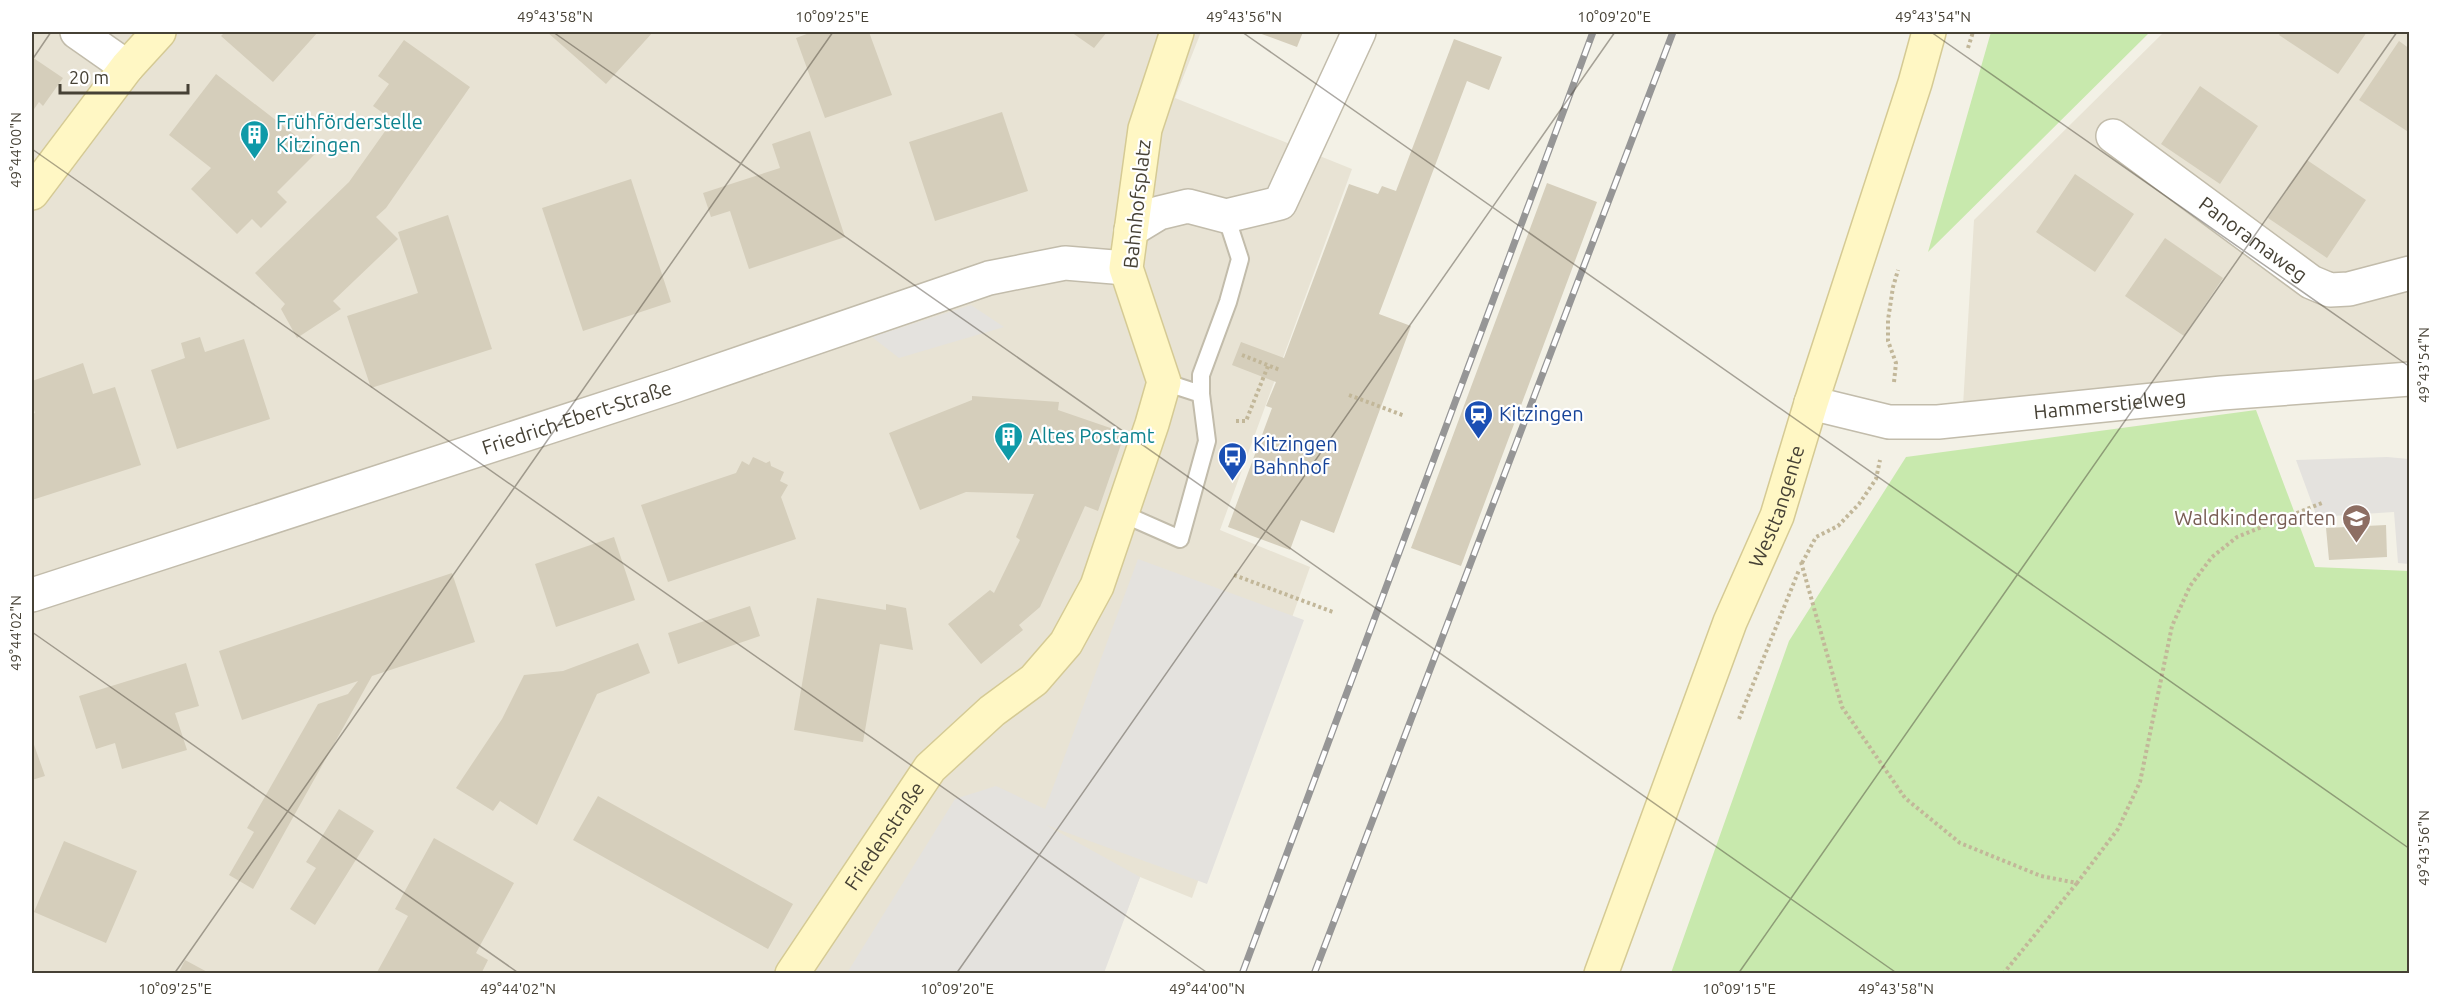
<svg xmlns="http://www.w3.org/2000/svg" width="2441" height="1005" viewBox="0 0 2441 1005" font-family="Ubuntu,sans-serif">
	<style>
		.residential { fill: #e8e3d4 }
		.green { fill: #c8e9ad }
		.parking { fill: #e4e2de }
		.building { fill: #d5cebb }
		.lines { fill: none; stroke-linecap: round; stroke-linejoin: round }
		.lane-casing { stroke: #c2bcab; stroke-width: 20 }
		.street-casing { stroke: #c2bcab; stroke-width: 36 }
		.secondary-casing { stroke: #d5ca94; stroke-width: 36 }
		.path { stroke: #c2b799; stroke-width: 4; stroke-dasharray: 3 3; stroke-linecap: butt }
		.lane { stroke: #fff; stroke-width: 16 }
		.street { stroke: #fff; stroke-width: 33 }
		.secondary { stroke: #fff7c4; stroke-width: 33 }
		.rail-casing { stroke: #969696; stroke-width: 7 }
		.rail { stroke: #fff; stroke-width: 4.5; stroke-dasharray: 14; stroke-linecap: butt }
		.ticks { fill: none; stroke: #464135; stroke-width: 1.5; stroke-opacity: 0.45 }
		.labels { text-anchor: middle; stroke-width: 4.5; stroke-linejoin: round; paint-order: stroke }
		.culture-label { font-size: 20px; fill: #0d838f; stroke: #fff; text-anchor: start }
		.street-label { font-size: 20px; fill: #464135; stroke: #fff }
		.transit-label { font-size: 20px; fill: #164399; stroke: #fff; text-anchor: start }
		.education-label { font-size: 20px; fill: #785e54; stroke: #fff; text-anchor: end }
		.neatline { fill: none; stroke: #464135; stroke-width: 2 }
		.ticks-label { font-size: 15px; text-anchor: middle; fill: #464135 }
	</style>
	<rect width="100%" height="100%" fill="#f3f1e6"/>
	<!-- residential -->
	<path class="residential" d="M32 32H1201L1175 98 1352 169 1220 530 1310 567 1192 898 1140 877 1103 973H32Z
		M2164 32H2409V369L1963 406 1974 220Z"/>
	<!-- green -->
	<path class="green" d="M1991 32H2150L1928 252Z
		M2256 410 2315 567 2409 571V973H1671L1789 641 1906 457Z"/>
	<!-- parking -->
	<path class="parking" d="M971 305 1004 327 899 358 872 337Z
		M2387 457 2409 459V564L2398 563 2394 512 2317 517 2296 460Z
		M1138 559 1304 620 1207 884 1046 825 1140 877 1104 973H847L955 799 996 786 1045 809Z"/>
	<!-- building -->
	<path class="building" d="M225 32H318L273 82 221 36Z
		M547 32H653L606 84Z
		M812 32H869L892 95 825 118 796 38Z
		M1071 32H1107L1094 48Z
		M1256 32H1303L1297 47Z
		M2281 32H2367L2338 74 2279 35Z
		M1454 39 1502 57 1489 90 1467 81 1379 314 1411 326 1334 533 1301 520 1290 550 1228 527 1272 408 1266 406 1276 382 1232 365 1241 342 1284 358 1349 184 1378 194 1382 186 1396 191Z
		M404 40 470 87 386 208 376 217 398 239 333 301 341 309 297 338 281 309 285 304 255 273 349 182 393 120 373 106 389 84 378 76Z
		M2399 41 2410 49V133L2359 100Z
		M32 57 63 78 43 106 39 102 32 112Z
		M216 74 317 152 277 192 287 202 261 228 252 219 237 234 191 189 211 168 169 135Z
		M2200 86 2258 126 2220 184 2161 144Z
		M1002 112 1028 191 935 221 909 142Z
		M810 131 845 237 749 269 730 211 711 217 703 193 780 168 772 144Z
		M2307 160 2366 200 2327 258 2268 218Z
		M2075 174 2134 214 2095 272 2036 232Z
		M631 179 671 302 583 331 542 208Z
		M1547 183 1597 202 1461 566 1411 548Z
		M448 215 492 349 371 388 347 316 418 293 398 232Z
		M2165 238 2223 278 2184 336 2125 296Z
		M200 337 205 352 244 339 270 419 177 449 151 370 185 358 181 343Z
		M83 363 93 394 115 387 141 465 32 500V414L35 413 32 403V381Z
		M972 396 1059 402 1058 410 1125 433 1098 511 1085 506 1040 607 1019 625 1023 630 981 664 948 624 990 590 994 593 1020 540 1016 537 1034 494 966 492 920 510 889 433 972 400Z
		M753 457 766 463 770 461 771 466 784 472 780 481 788 485 781 497 796 539 668 582 641 505 736 473 742 461 749 465Z
		M2386 525 2387 557 2329 560 2326 528Z
		M614 537 635 600 556 627 535 564Z
		M452 573 475 642 372 676 253 889 229 875 254 832 247 828 318 704 348 694 358 681 242 720 219 651Z
		M817 598 886 610V604L906 608 913 650 880 644 863 742 794 730Z
		M750 606 760 636 678 664 668 633Z
		M638 643 650 673 597 694 537 825 500 801 493 811 456 788 502 719 524 675 563 671Z
		M186 663 199 706 175 713 187 750 122 769 115 743 96 749 79 696Z
		M32 739 45 776 32 780Z
		M598 796 793 904 768 949 573 840Z
		M339 809 374 831 315 925 290 909 316 868 306 862Z
		M434 838 514 883 476 953 488 960 481 974H376L408 916 395 909Z
		M64 841 137 871 106 943 34 912Z
		M185 960 211 974H178Z"/>
	<g class="lines">
		<defs>
			<path id="lane" d="M1164 382 1201 394
				M1121 513 1180 539 1207 441 1201 394V375L1228 302 1240 259 1226 216"/>
			<g id="street">
				<path d="M77 32 127 67"/>
				<path id="s1" d="M2113 136 2311 282 2330 290 2349 289 2410 273"/>
				<path d="M1131 230 1159 213 1188 206 1226 216 1280 203 1359 32"/>
				<path id="s2" d="M1811 403 1889 422H1938L2222 393 2410 379"/>
				<path id="s3" d="M32 595 674 386 989 278 1065 263 1126 268"/>
			</g>
			<g id="secondary">
				<path d="M32 193 127 67 159 32"/>
				<path id="s4" d="M792 974 930 768 992 711 1034 680 1066 643 1097 586 1152 424 1164 382 1126 268 1145 129 1177 32"/>
				<path id="s5" d="M1601 974 1730 622 1777 516 1811 403 1915 83 1929 32"/>
			</g>
		</defs>
		<!-- lane casing -->
		<use href="#lane" class="lane-casing"/>
		<!-- street casing -->
		<use href="#street" class="street-casing"/>
		<!-- secondary casing -->
		<use href="#secondary" class="secondary-casing"/>
		<!-- path -->
		<path class="path" d="M1968 48 1973 32
			M1242 355 1280 370
			M1894 382 1896 363 1888 341V320L1893 287 1898 270
			M1349 395 1405 416
			M1236 421H1246L1268 366
			M1801 562 1842 707 1905 798 1960 843 2041 876 2077 883 2118 829 2140 782 2172 626 2190 586 2212 557 2237 537 2322 503
			M1802 563 1816 537 1838 526 1859 504 1876 479 1880 460
			M1234 575 1333 612
			M1739 719 1799 570
			M2003 974 2077 883"/>
		<!-- lane -->
		<use href="#lane" class="lane"/>
		<!-- street -->
		<use href="#street" class="street"/>
		<!-- secondary -->
		<use href="#secondary" class="secondary"/>
		<defs>
			<path id="rail" d="M1242 974 1593 32
				M1314 974 1673 32"/>
		</defs>
		<!-- rail casing -->
		<use href="#rail" class="rail-casing"/>
		<!-- rail -->
		<use href="#rail" class="rail"/>
	</g>
	<!-- ticks -->
	<path class="ticks" d="M553 32 1898 974M1242 32 2410 849M1931 32 2410 367M32 60 51 32M32 149 1209 974M32 632 520 974M174 974 833 32M956 974 1615 32M1738 974 2397 32"/>
	<!-- icons -->
	<defs>
		<symbol id="building-pin" viewBox="-11 -11 22 30"><path d="M0 17L-7.5 6A9.5 9.5 0 1 1 7.5 6Z" fill="#0f9aa8" stroke="#fff"/><path d="M-4-6H4V6H1V3H-1V6H-4ZM-2.5-4.3h1.7v1.8h-1.7ZM.8-4.3h1.7v1.8H.8ZM-2.5-1h1.7V.8h-1.7ZM.8-1h1.7V.8H.8Z" fill="#fff"/></symbol>
		<symbol id="station-pin" viewBox="-11 -11 22 30"><path d="M0 17L-7.5 6A9.5 9.5 0 1 1 7.5 6Z" fill="#1a4fb4" stroke="#fff"/><path d="M-3-6H3Q5-6 5-4V2Q5 4 3 4L4.5 6H3L1.5 4h-3L-3 6H-4.5L-3 4Q-5 4-5 2V-4Q-5-6-3-6ZM-3.5-4v3h7v-3ZM-3.5 1v1.5H-2V1ZM2 1v1.5H3.5V1Z" fill="#fff"/></symbol>
		<symbol id="bus-pin" viewBox="-11 -11 22 30"><path d="M0 17L-7.5 6A9.5 9.5 0 1 1 7.5 6Z" fill="#1a4fb4" stroke="#fff"/><path d="M-5-6H5V4H4V6H2V4H-2V6H-4V4H-5ZM-3.5-4V0h7V-4ZM-3.5 1.2v1.5H-2V1.2ZM2 1.2v1.5H3.5V1.2Z" fill="#fff"/></symbol>
		<symbol id="school-pin" viewBox="-11 -11 22 30"><path d="M0 17L-7.5 6A9.5 9.5 0 1 1 7.5 6Z" fill="#8d6e63" stroke="#fff"/><path d="M0-5L7-2L0 1L-7-2ZM-4 1L0 2.5L4 1V4Q0 6-4 4Z" fill="#fff"/></symbol>
	</defs>
	<g fill-rule="evenodd">
		<use href="#building-pin" x="238" y="118" width="33" height="45"/>
		<use href="#station-pin" x="1462" y="398" width="33" height="45"/>
		<use href="#building-pin" x="992" y="420" width="33" height="45"/>
		<use href="#bus-pin" x="1216" y="440" width="33" height="45"/>
		<use href="#school-pin" x="2340" y="502" width="33" height="45"/>
	</g>
	<g class="labels">
		<!-- culture labels -->
		<g class="culture-label">
			<text x="276" y="129">Frühförderstelle<tspan x="276" dy="23">Kitzingen</tspan></text>
			<text x="1029" y="443">Altes Postamt</text>
		</g>
		<!-- street labels -->
		<g class="street-label">
			<text transform="translate(1137 204) rotate(-84)" y="7">Bahnhofsplatz</text>
			<text dy="7" stroke="none"><textPath href="#s1" startOffset="174">Panoramaweg</textPath></text>
			<text dy="7" stroke="none"><textPath href="#s2" startOffset="302">Hammerstielweg</textPath></text>
			<text dy="7" stroke="none"><textPath href="#s3" startOffset="573">Friedrich-Ebert-Straße</textPath></text>
			<text dy="7" stroke="none"><textPath href="#s5" startOffset="500">Westtangente</textPath></text>
			<text dy="7" stroke="none"><textPath href="#s4" startOffset="166">Friedenstraße</textPath></text>
		</g>
		<!-- transit labels -->
		<g class="transit-label">
			<text x="1499" y="421">Kitzingen</text>
			<text x="1253" y="451">Kitzingen<tspan x="1253" dy="23">Bahnhof</tspan></text>
		</g>
		<!-- education labels -->
		<g class="education-label">
			<text x="2336" y="525">Waldkindergarten</text>
		</g>
	</g>
	<!-- border -->
	<rect width="2441" height="1005" fill="none" stroke="#ffffff" stroke-width="66"/>
	<!-- scale -->
	<path d="M60 84v9h128v-9" fill="none" stroke="#464135" stroke-width="3"/>
	<text x="69" y="84" font-size="18" fill="#464135" stroke="#ffffff" stroke-width="4.5" paint-order="stroke">20 m</text>
	<rect x="33" y="33" width="2375" height="939" class="neatline"/>
	<g class="ticks-label">
		<text x="555" y="22">49°43'58"N</text>
		<text x="832" y="22">10°09'25"E</text>
		<text x="1244" y="22">49°43'56"N</text>
		<text x="1614" y="22">10°09'20"E</text>
		<text x="1933" y="22">49°43'54"N</text>
		<text transform="translate(16 150) rotate(-90)" y="5">49°44'00"N</text>
		<text transform="translate(2424 365) rotate(-90)" y="5">49°43'54"N</text>
		<text transform="translate(16 633) rotate(-90)" y="5">49°44'02"N</text>
		<text transform="translate(2424 848) rotate(-90)" y="5">49°43'56"N</text>
		<text x="175" y="994">10°09'25"E</text>
		<text x="518" y="994">49°44'02"N</text>
		<text x="957" y="994">10°09'20"E</text>
		<text x="1207" y="994">49°44'00"N</text>
		<text x="1739" y="994">10°09'15"E</text>
		<text x="1896" y="994">49°43'58"N</text>
	</g>
</svg>
